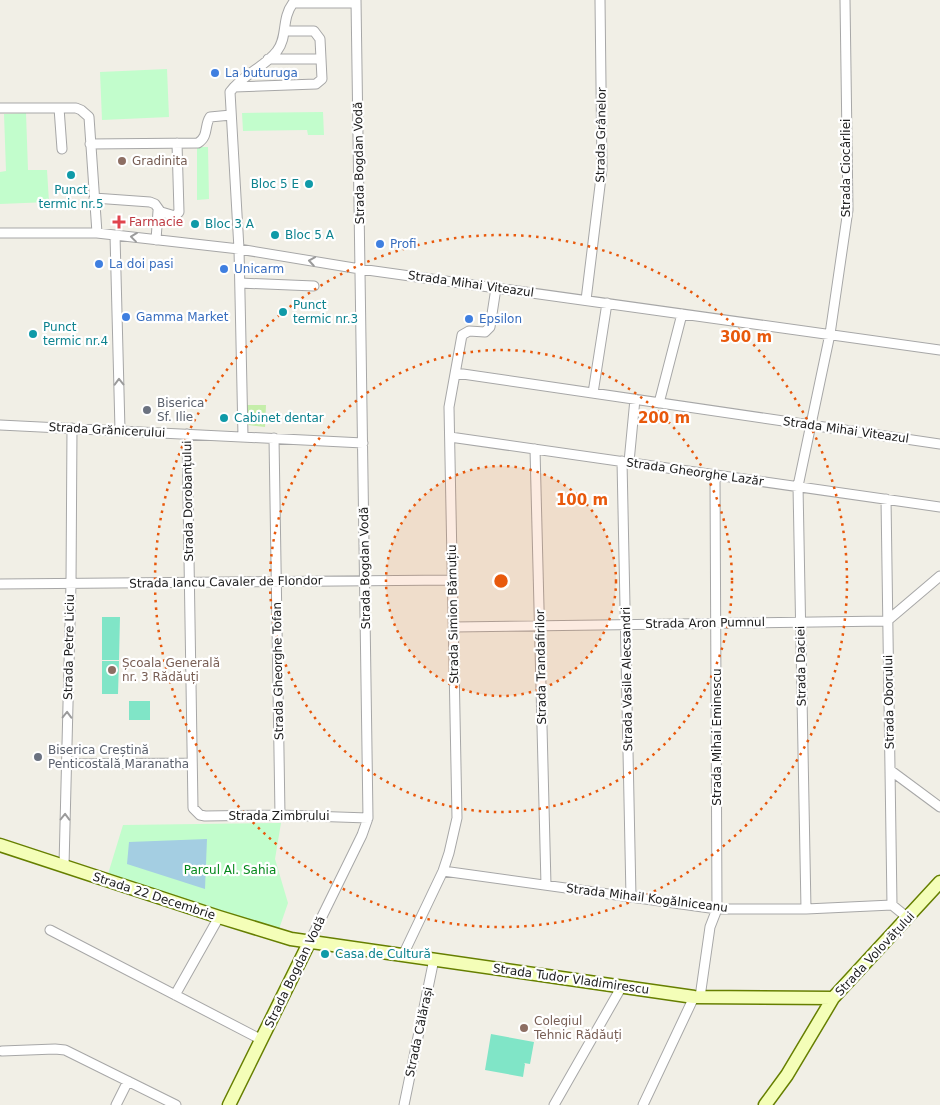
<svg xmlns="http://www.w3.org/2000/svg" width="940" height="1105" viewBox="0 0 940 1105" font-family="'DejaVu Sans',sans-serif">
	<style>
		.grass { fill: #c5eeaa }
		.park { fill: #c2fdcc }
		.pitch { fill: #80e5c7 }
		.water { fill: #a4cee2 }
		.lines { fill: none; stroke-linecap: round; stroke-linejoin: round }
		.street-casing { stroke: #a7a7a7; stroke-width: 11 }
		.secondary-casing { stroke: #667f00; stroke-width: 15 }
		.street { stroke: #fff; stroke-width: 9 }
		.secondary { stroke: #f4feb8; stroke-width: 12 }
		.oneway { stroke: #9b9b9b }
		.ring { fill: none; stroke: #e8590c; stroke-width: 2.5; stroke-dasharray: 2.5 5 }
		.shop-dot { fill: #3f7fe0; stroke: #fff; stroke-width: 2 }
		.education-dot { fill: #8d6e63; stroke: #fff; stroke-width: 2 }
		.culture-dot { fill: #0f9aa8; stroke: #fff; stroke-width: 2 }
		.health-dot { fill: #e0444e; stroke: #fff; stroke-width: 2 }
		.worship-dot { fill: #6b7280; stroke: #fff; stroke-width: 2 }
		.labels { text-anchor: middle; stroke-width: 4.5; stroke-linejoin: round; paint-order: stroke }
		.shop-label { font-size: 12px; fill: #366cbe; stroke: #fff; text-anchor: start }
		.street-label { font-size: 12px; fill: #202020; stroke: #fff }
		.education-label { font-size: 12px; fill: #785e54; stroke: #fff; text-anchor: start }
		.culture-label { font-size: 12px; fill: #0d838f; stroke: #fff; text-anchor: start }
		.health-label { font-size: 12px; fill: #be3a42; stroke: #fff; text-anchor: start }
		.worship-label { font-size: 12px; fill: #5b616d; stroke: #fff; text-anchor: start }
		.park-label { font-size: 12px; fill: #04881b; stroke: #fff }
		.centre { fill: #e8590c; stroke: #fff; stroke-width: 2.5 }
		.ring-label { font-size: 15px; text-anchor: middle; font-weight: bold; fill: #e8590c; stroke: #fff; stroke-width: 4.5; stroke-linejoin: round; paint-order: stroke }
	</style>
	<rect width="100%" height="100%" fill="#f1efe6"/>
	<!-- grass -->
	<path class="grass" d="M246 405H266L265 427 248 425 245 421Z"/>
	<!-- park -->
	<path class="park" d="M167 69 169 117 102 120 100 72Z
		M323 112 324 135H308L307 130 243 131 242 113Z
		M26 113 28 170H47L49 202 0 204V172L6 171 4 114Z
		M197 147H208L209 199 197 200Z
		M281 823 275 859 288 903 278 932 108 874 123 825Z"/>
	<!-- pitch -->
	<path class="pitch" d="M102 617H120L119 660H102Z
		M102 661H119L118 694H102Z
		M129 701H150V720H129Z
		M491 1034 534 1042 530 1064 524 1063 525 1064 523 1077 485 1070Z"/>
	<!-- water -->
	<path class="water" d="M207 839 205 889 127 864 129 842Z"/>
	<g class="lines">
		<defs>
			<path id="street" d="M268 59H320
				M234 87 316 84 322 79 320 39 314 31H285
				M0 108H76L81 110 89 117 97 233
				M59 108 62 149
				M90 144 198 143C209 136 204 126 210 117L231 115
				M94 198 150 202 155 204 160 211H158
				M0 233H97L239 249 360 269 940 350
				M115 235 120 430
				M156 240 158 211 175 216 179 212 177 143
				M240 283 314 286
				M586 300 602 169 600 0
				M456 373 940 444
				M593 393 607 303
				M659 403 682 314
				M0 425 363 443
				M187 434 193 808 200 815 205 816 280 815 368 818
				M243 436 239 249 230 92C243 74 265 67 277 51 288 37 281 19 293 3H356
				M450 437 940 507
				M274 438 280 815
				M535 449 546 885
				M622 461 631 897
				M629 462 635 399
				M886 499 892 905
				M0 584 453 580
				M454 627 887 621 940 576
				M66 764 192 763
				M890 770 940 807
				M64 866 71 583 72 428
				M443 871 717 909H806L892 905 908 918
				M806 909 798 486 830 334 848 210 845 0
				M50 930 262 1040
				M310 941 362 835 368 818 356 0
				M403 955 443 871 449 853 457 818 449 407 462 335 469 331 485 332 490 327 496 288
				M175 995 219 917
				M700 997 710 927 717 909 715 475
				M2 1051 55 1049 65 1050 176 1105
				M116 1105 128 1081
				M404 1105 434 959
				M554 1105 622 986
				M643 1105 694 997"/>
			<path id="secondary" d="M0 845 219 917 291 939 694 997 833 998
				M229 1105 310 941
				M765 1105 787 1075 833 998 940 882"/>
		</defs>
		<!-- street casing -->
		<use href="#street" class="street-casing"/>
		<!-- secondary casing -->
		<use href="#secondary" class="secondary-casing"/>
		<!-- street -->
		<use href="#street" class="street"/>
		<!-- secondary -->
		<use href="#secondary" class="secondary"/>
	</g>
	<!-- one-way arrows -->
	<defs><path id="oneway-chevron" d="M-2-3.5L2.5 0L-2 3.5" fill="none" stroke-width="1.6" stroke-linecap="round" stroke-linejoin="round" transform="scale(1.25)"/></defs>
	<g class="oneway">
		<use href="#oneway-chevron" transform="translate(134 237) rotate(-173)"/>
		<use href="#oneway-chevron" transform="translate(312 261) rotate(-171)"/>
		<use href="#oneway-chevron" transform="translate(119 382) rotate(-91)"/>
		<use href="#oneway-chevron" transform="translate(67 715) rotate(-89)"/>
		<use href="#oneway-chevron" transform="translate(65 817) rotate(-89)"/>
	</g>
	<!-- distance rings -->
	<circle cx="501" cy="581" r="115" fill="#e8590c" fill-opacity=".12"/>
	<g class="ring">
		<circle cx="501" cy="581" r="115"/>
		<circle cx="501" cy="581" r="231"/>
		<circle cx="501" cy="581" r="346"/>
	</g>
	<!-- markers -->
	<g class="shop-dot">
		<circle cx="215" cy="73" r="5"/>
		<circle cx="380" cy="244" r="5"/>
		<circle cx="99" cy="264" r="5"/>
		<circle cx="224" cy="269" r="5"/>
		<circle cx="126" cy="317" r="5"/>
		<circle cx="469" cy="319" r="5"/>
	</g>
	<g class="education-dot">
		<circle cx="122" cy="161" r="5"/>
		<circle cx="112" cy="670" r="5"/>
		<circle cx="524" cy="1028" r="5"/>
	</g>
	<g class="culture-dot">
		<circle cx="71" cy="175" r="5"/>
		<circle cx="309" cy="184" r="5"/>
		<circle cx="195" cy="224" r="5"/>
		<circle cx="275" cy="235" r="5"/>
		<circle cx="283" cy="312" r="5"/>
		<circle cx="33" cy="334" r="5"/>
		<circle cx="224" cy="418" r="5"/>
		<circle cx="325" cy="954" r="5"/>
	</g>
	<path class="health-dot" d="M116.5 214.5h5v5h5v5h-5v5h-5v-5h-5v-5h5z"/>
	<g class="worship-dot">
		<circle cx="147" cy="410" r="5"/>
		<circle cx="38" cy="757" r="5"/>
	</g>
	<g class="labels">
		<!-- shop labels -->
		<g class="shop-label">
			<text x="225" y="77">La buturuga</text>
			<text x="390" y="248">Profi</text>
			<text x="109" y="268">La doi pasi</text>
			<text x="234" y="273">Unicarm</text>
			<text x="136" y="321">Gamma Market</text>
			<text x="479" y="323">Epsilon</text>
		</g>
		<!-- street labels -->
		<g class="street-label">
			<text transform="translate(601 135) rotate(-89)" y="4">Strada Grânelor</text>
			<text transform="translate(359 163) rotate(-91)" y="4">Strada Bogdan Vodă</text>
			<text transform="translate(846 168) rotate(-90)" y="4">Strada Ciocârliei</text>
			<text transform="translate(471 284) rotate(8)" y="4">Strada Mihai Viteazul</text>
			<text transform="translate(107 430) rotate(3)" y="4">Strada Grănicerului</text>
			<text transform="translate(846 430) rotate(8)" y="4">Strada Mihai Viteazul</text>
			<text transform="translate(695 472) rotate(8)" y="4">Strada Gheorghe Lazăr</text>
			<text transform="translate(188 501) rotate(-91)" y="4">Strada Dorobanțului</text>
			<text transform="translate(365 568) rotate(-91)" y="4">Strada Bogdan Vodă</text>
			<text transform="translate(226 582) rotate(-1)" y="4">Strada Iancu Cavaler de Flondor</text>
			<text transform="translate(453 614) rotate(-91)" y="4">Strada Simion Bărnuțiu</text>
			<text transform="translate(705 623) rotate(-1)" y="4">Strada Aron Pumnul</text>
			<text transform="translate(69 647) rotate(-89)" y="4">Strada Petre Liciu</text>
			<text transform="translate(801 666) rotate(-91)" y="4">Strada Daciei</text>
			<text transform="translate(541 667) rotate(-91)" y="4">Strada Trandafirilor</text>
			<text transform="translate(278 671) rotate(-91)" y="4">Strada Gheorghe Tofan</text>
			<text transform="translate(627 679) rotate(-91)" y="4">Strada Vasile Alecsandri</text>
			<text transform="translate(889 702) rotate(-91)" y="4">Strada Oborului</text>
			<text transform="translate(717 737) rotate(-90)" y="4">Strada Mihai Eminescu</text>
			<text x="279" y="820">Strada Zimbrului</text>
			<text transform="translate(154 896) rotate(18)" y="4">Strada 22 Decembrie</text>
			<text transform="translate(647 898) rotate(7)" y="4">Strada Mihail Kogălniceanu</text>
			<text transform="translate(875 954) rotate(-47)" y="4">Strada Volovățului</text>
			<text transform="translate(295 972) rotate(-64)" y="4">Strada Bogdan Vodă</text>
			<text transform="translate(571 979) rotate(8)" y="4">Strada Tudor Vladimirescu</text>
			<text transform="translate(419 1032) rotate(-78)" y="4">Strada Călărași</text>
		</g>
		<!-- education labels -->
		<g class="education-label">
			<text x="132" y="165">Gradinita</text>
			<text x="122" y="667">Școala Generală<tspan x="122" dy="14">nr. 3 Rădăuți</tspan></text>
			<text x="534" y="1025">Colegiul<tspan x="534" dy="14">Tehnic Rădăuți</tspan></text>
		</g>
		<!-- culture labels -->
		<g class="culture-label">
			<text x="299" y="188" text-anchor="end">Bloc 5 E</text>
			<text x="71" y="194" text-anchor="middle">Punct<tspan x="71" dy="14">termic nr.5</tspan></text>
			<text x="205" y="228">Bloc 3 A</text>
			<text x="285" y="239">Bloc 5 A</text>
			<text x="293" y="309">Punct<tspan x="293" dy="14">termic nr.3</tspan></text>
			<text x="43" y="331">Punct<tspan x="43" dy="14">termic nr.4</tspan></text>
			<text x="234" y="422">Cabinet dentar</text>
			<text x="335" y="958">Casa de Cultură</text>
		</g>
		<!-- health labels -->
		<g class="health-label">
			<text x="129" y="226">Farmacie</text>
		</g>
		<!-- worship labels -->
		<g class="worship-label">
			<text x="157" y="407">Biserica<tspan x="157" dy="14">Sf. Ilie</tspan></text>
			<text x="48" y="754">Biserica Creștină<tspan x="48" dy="14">Penticostală Maranatha</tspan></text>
		</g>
		<!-- park labels -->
		<g class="park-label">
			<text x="230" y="874">Parcul Al. Sahia</text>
		</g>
	</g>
	<circle cx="501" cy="581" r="8" class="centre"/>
	<g class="ring-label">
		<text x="746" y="342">300 m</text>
		<text x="664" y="423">200 m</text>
		<text x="582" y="505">100 m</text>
	</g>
</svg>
